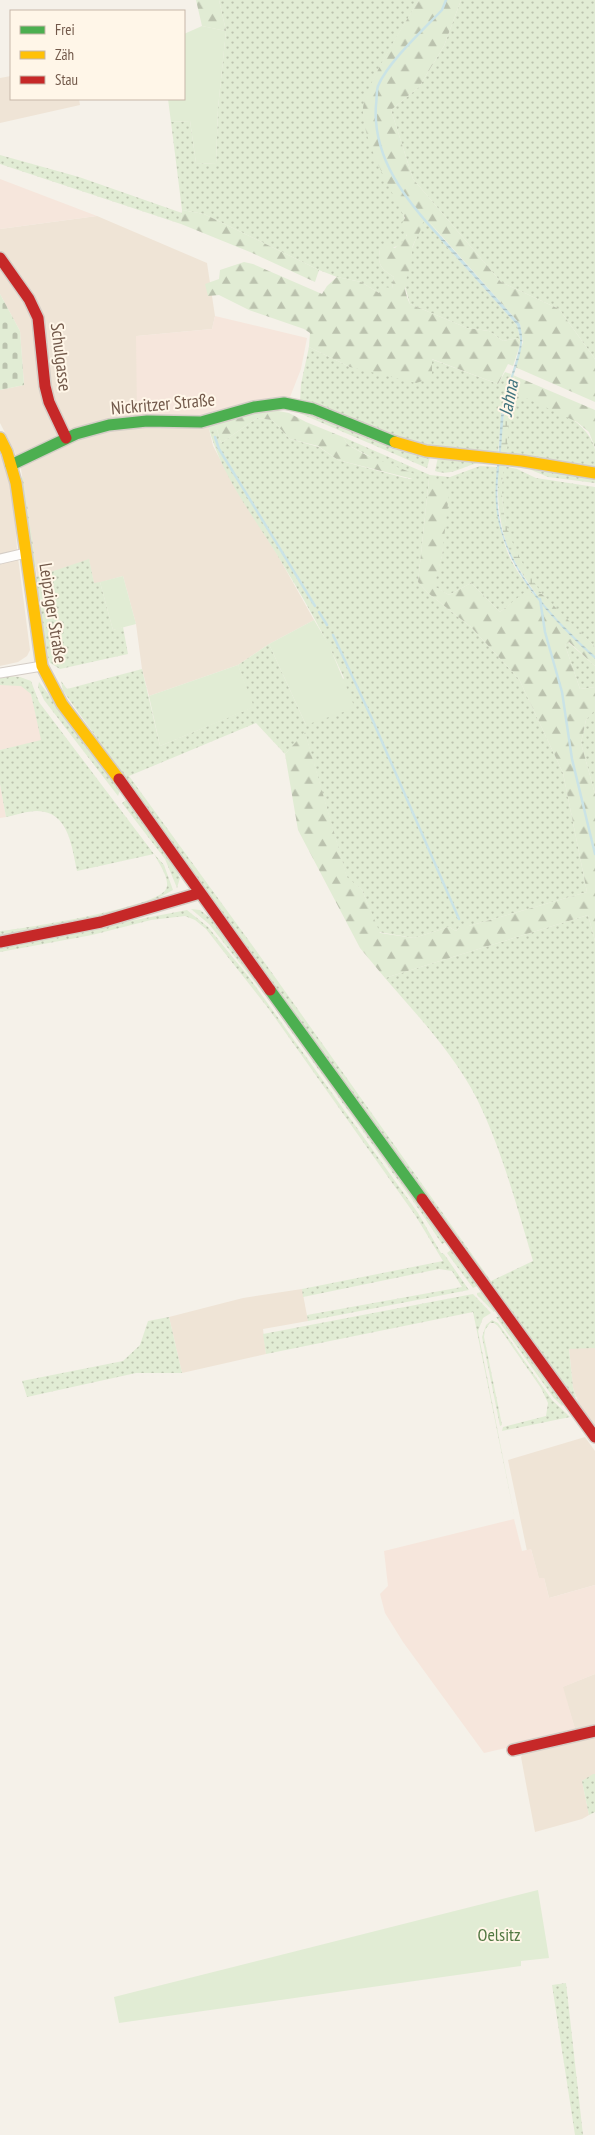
<svg xmlns="http://www.w3.org/2000/svg" width="595" height="2135" viewBox="0 0 595 2135" font-family="'PT Sans Narrow',sans-serif">
	<style>
		.residential { fill: #efe4d6 }
		.commercial { fill: #f6e6dc }
		.grass { fill: url(#grass-dots) }
		.forest { fill: url(#forest-firs) }
		.wetland { fill: url(#wetland-marsh) }
		.cemetery { fill: url(#cemetery-stones) }
		.garden { fill: #e1ecd4 }
		.water { fill: url(#water-rules) }
		.lines { fill: none; stroke-linecap: round; stroke-linejoin: round }
		.stream { stroke: #cae3e6; stroke-width: 2.5 }
		.street-casing { stroke: #d4cdc6; stroke-width: 11 }
		.fast-casing { stroke: #d4cdc6; stroke-width: 14 }
		.slow-casing { stroke: #d4cdc6; stroke-width: 14 }
		.jam-casing { stroke: #d4cdc6; stroke-width: 14 }
		.street { stroke: #fefdfc; stroke-width: 9 }
		.fast { stroke: #4caf50; stroke-width: 11 }
		.slow { stroke: #ffc107; stroke-width: 11 }
		.jam { stroke: #c62828; stroke-width: 11 }
		.labels { text-anchor: middle; stroke-width: 4; stroke-linejoin: round; paint-order: stroke }
		.street-label { font-size: 18px; fill: #72594a; stroke: #fff6e8 }
		.park-label { font-size: 18px; fill: #527842; stroke: #fff6e8 }
		.water-label { font-size: 19px; font-style: italic; fill: #41747f; stroke: #fff6e8 }
	</style>
	<defs>
		<pattern id="grass-dots" width="8" height="8" patternUnits="userSpaceOnUse" patternTransform="scale(1.25)"><rect width="8" height="8" fill="#e1ecd4"/><path d="M2 2h.1M6 6h.1" fill="none" stroke="#bbc2ae" stroke-width="1.8" stroke-linecap="round"/></pattern>
		<pattern id="forest-firs" width="22" height="20" patternUnits="userSpaceOnUse" patternTransform="scale(1.25)"><rect width="22" height="20" fill="#e1ecd4"/><path d="M5 1l3.5 6h-7zM16 11l3.5 6h-7z" fill="#bbc2ae"/></pattern>
		<pattern id="wetland-marsh" width="20" height="14" patternUnits="userSpaceOnUse" patternTransform="scale(1.25)"><rect width="20" height="14" fill="#e1ecd4"/><path d="M1 5h8M5 5V1M11 12h8M15 12V8" fill="none" stroke="#bbc2ae"/></pattern>
		<pattern id="cemetery-stones" width="16" height="16" patternUnits="userSpaceOnUse" patternTransform="scale(1.25)"><rect width="16" height="16" fill="#e1ecd4"/><path d="M2 7V4a2 2 0 0 1 4 0v3zM10 15v-3a2 2 0 0 1 4 0v3z" fill="#bbc2ae"/></pattern>
		<pattern id="water-rules" width="6" height="5" patternUnits="userSpaceOnUse" patternTransform="scale(1.25)"><rect width="6" height="5" fill="#cae3e6"/><path d="M0 2.5h6" fill="none" stroke="#a8bbbc"/></pattern>
	</defs>
	<rect width="100%" height="100%" fill="#f5f1e9"/>
	<!-- residential -->
	<path class="residential" d="M11 76V99H79L80 105 0 123V78Z
		M97 216 207 263 215 316 212 329 137 336V415L177 416 208 425 213 446 237 491 277 554 314 620 269 644 238 665 149 696 142 669 136 624 123 576 94 584 89 560 37 577 21 469 14 450 0 423V390L24 385 20 331 0 294V229Z
		M0 454 7 470 14 499 17 550 30 650 27 656 18 662 0 666Z
		M302 1289 308 1321 263 1329 266 1354 182 1373 169 1317 243 1298Z
		M569 1348H595V1428L580 1407 573 1388Z
		M585 1437 595 1451V1585L549 1598 544 1578 539 1579 531 1549 527 1551 508 1460Z
		M595 1674V1728L576 1732 562 1687Z
		M595 1735V1774L582 1781 589 1815 582 1819 535 1832 521 1757 524 1752Z"/>
	<!-- commercial -->
	<path class="commercial" d="M0 179 97 216 0 229Z
		M215 316 307 338 301 369 290 397 269 398 205 417 137 415 136 336 212 329Z
		M5 676 20 677 31 694 42 741 0 750V677Z
		M0 784 6 817 0 818Z
		M514 1519 522 1551 531 1549 539 1578H544L549 1598 595 1585V1674L563 1687 576 1732 484 1753 403 1642 385 1613 380 1594 388 1586 384 1551Z"/>
	<!-- grass -->
	<path class="grass" d="M219 0H419C404 26 367 81 364 109 359 145 415 214 406 237 402 248 390 248 380 249 377 265 381 269 394 277L392 288 379 293 361 282 337 277 319 270 204 214 182 210 171 122 190 121 196 163 216 164 218 108 226 31Z
		M461 0H595V359L559 309 501 282 413 179 391 110 419 87 444 46Z
		M0 155 79 177 182 213 181 224 0 164Z
		M423 221 431 224 441 236 439 238 517 325 521 342 517 338 503 341 489 331 467 328 410 304 404 283 412 257 411 251Z
		M309 347 350 367 431 359 498 384 505 372 511 374 503 404 498 452 429 448 300 401 301 384Z
		M511 391C540 404 586 415 595 449 595 455 595 463 595 469L510 455V453L506 452Z
		M299 409 430 457 427 468 299 413Z
		M257 418 272 420 290 439 319 447 338 460 409 479H413L348 445 343 437 430 475 450 477 480 466 497 467C496 498 497 529 510 558 516 571 526 583 533 594L526 592 500 612 471 583 449 595 433 586 442 556 444 529 429 479 418 582 428 593 471 627 519 679 563 773 587 892 469 926H460L456 931 449 927 414 938 379 932 362 890 347 878 305 733 285 754 256 723 129 776 255 949 491 1281 533 1261C517 1207 502 1150 477 1099 454 1054 418 1016 385 978L588 915 595 941V1348L569 1349 573 1388 576 1397 572 1399 492 1285 491 1281H488L63 691 61 681 67 689 142 669 160 746 253 707 238 665 269 644 306 725 344 678C325 635 301 594 276 553 251 513 220 473 208 425L215 423 221 443Z
		M438 457 479 463C464 465 452 477 435 471Z
		M504 466 517 469 536 478 595 487V647C578 630 559 614 543 595 512 561 496 511 504 466Z
		M524 467 595 476V483L548 477Z
		M23 477 36 567 32 566 20 479Z
		M89 559 94 583 100 582 113 630 123 627 128 654 60 669 50 663 44 647 33 578Z
		M568 642 595 666V687L580 689 565 645Z
		M5 676 20 677 31 681 39 702 154 854 164 865 173 890C124 920 56 927 0 937V931C23 929 158 907 166 889 171 880 158 862 154 854L77 871C72 848 69 811 37 811 27 811 16 815 6 817L0 784V750L41 740 31 694 21 686 0 685V677Z
		M39 682 121 788 118 796 44 700 38 687Z
		M594 710H595V794L581 743 586 720Z
		M126 800 171 860 180 878 177 888 165 859 122 803Z
		M191 909 200 910 209 917 276 1002 272 1004 209 924Z
		M187 910 208 927 248 976 418 1213 441 1253 444 1254 469 1290 308 1321 307 1315 462 1287 452 1271 439 1269 303 1297 302 1289 443 1261 415 1215 268 1008 220 947 206 929 195 920 185 916 151 920 92 935 0 952V946Z
		M279 1007 448 1241 442 1244 420 1211 275 1009Z
		M452 1249 478 1283 477 1286 473 1288 447 1253Z
		M481 1292 496 1309 494 1312 477 1295V1293Z
		M473 1294 491 1313 483 1318 478 1331 515 1519 473 1312 266 1354 263 1334Z
		M501 1316 564 1404 562 1406 553 1397 496 1317Z
		M169 1317 182 1373H136L27 1397 22 1381 123 1361 140 1345 148 1321Z
		M492 1320 498 1323 552 1400 570 1417 502 1431 503 1427 546 1416 548 1403 541 1388 498 1326 494 1323H490L485 1330 484 1337 502 1425 500 1426 482 1337 486 1325Z
		M593 1774H595V1812L589 1815 582 1781Z
		M566 1983 583 2135H575L552 1985Z"/>
	<!-- forest -->
	<path class="forest" d="M196 0H219L226 31 202 26Z
		M419 0H461L444 46 419 87 391 110 413 179 501 282 559 309 595 359V402L515 367 523 342 520 324 431 224 423 222C422 230 417 236 414 243 411 249 412 253 412 259 409 280 399 280 410 304L467 328 489 331 503 341 517 338 521 342 513 366 508 364 498 384 432 359V378L416 383 350 367 309 347 310 333 304 329 249 310 219 295 208 296 205 284 219 279 220 270 244 262 253 264 322 294 327 286 337 277 361 282 379 293 383 287 392 288 394 277C381 269 377 265 380 249L388 245 395 248 404 240 407 235 400 227 405 218C391 189 363 143 363 110 364 87 405 23 419 0Z
		M182 210 204 214 319 270 315 282 250 252 181 224Z
		M515 376 595 410V448L589 432 577 422 511 391Z
		M273 410 289 413 306 422 343 437 348 445 366 455 410 472 415 475 413 479 338 460 318 446 290 439 272 420 257 418 221 443 215 423 255 411Z
		M429 479H439L449 494 442 556 434 586 449 595 471 583 500 612 526 591 533 594H542L595 647V666L569 642 565 645 580 689 595 687V710L586 720 581 743 595 794V941L588 915 385 978 360 948 298 830 285 754 305 732 347 877 362 890 380 933 414 938 449 927 456 931 460 926H469L587 892 563 773 519 679 471 627 428 593 418 582Z"/>
	<!-- wetland -->
	<path class="wetland" d="M513 375 515 376C509 401 509 426 507 451 505 464 502 476 502 489 502 532 519 559 542 594H536C528 582 519 570 513 558 487 510 499 426 513 375Z"/>
	<!-- cemetery -->
	<path class="cemetery" d="M0 294 20 331 24 385 0 390Z"/>
	<!-- garden -->
	<path class="garden" d="M202 26 226 31 218 108 216 164 196 163 190 121 171 122 168 99H184V34Z
		M123 576 136 624 113 630 100 582Z
		M314 620 329 645 355 708 306 725 269 644Z
		M238 665 254 707 160 746 149 696Z
		M538 1890 549 1958 521 1961V1966L119 2023 114 1997Z"/>
	<!-- water -->
	<path class="water" d="M441 236 520 324C521 330 523 337 522 343 520 364 508 384 505 405 503 420 502 435 501 450 499 469 496 488 498 507 503 567 553 618 595 656V659C555 622 512 579 499 524 493 500 496 473 499 448 500 433 500 417 503 403 506 388 521 351 520 340 520 335 518 330 517 325L439 238Z"/>
	<g class="lines">
		<!-- stream -->
		<path class="stream" d="M441 238C407 202 372 158 376 105 377 100 376 92 378 86 388 62 423 30 442 10L446 0
			M215 437 219 449 315 606
			M540 599 545 632 562 692 572 759 595 854
			M319 612 327 625
			M333 635 373 721 459 919"/>
		<defs>
			<path id="street" d="M0 559 26 553
				M0 673 42 666"/>
			<path id="fast" d="M11 465 76 434 109 425 147 421 201 422 254 407 284 403 313 409 395 442
				M270 990 422 1199"/>
			<path id="slow" d="M0 438 7 452 16 483 42 666 62 704 119 779
				M395 442 426 451 522 461 595 473"/>
			<path id="jam" d="M0 258 29 299 38 318 45 386 49 402 66 438
				M119 779 270 990
				M0 942 101 922 200 893
				M422 1199 595 1437
				M513 1750 595 1731"/>
		</defs>
		<!-- street casing -->
		<use href="#street" class="street-casing"/>
		<!-- fast casing -->
		<use href="#fast" class="fast-casing"/>
		<!-- slow casing -->
		<use href="#slow" class="slow-casing"/>
		<!-- jam casing -->
		<use href="#jam" class="jam-casing"/>
		<!-- street -->
		<use href="#street" class="street"/>
		<!-- fast -->
		<use href="#fast" class="fast"/>
		<!-- slow -->
		<use href="#slow" class="slow"/>
		<!-- jam -->
		<use href="#jam" class="jam"/>
	</g>
	<g class="labels">
		<!-- street labels -->
		<g class="street-label">
			<text transform="translate(61 357) rotate(83)" y="6">Schulgasse</text>
			<text transform="translate(163 404) rotate(-5)" y="6">Nickritzer Straße</text>
			<text transform="translate(53 613) rotate(81)" y="6">Leipziger Straße</text>
		</g>
		<!-- park labels -->
		<g class="park-label">
			<text x="499" y="1941">Oelsitz</text>
		</g>
		<!-- water labels -->
		<g class="water-label">
			<text transform="translate(508 398) rotate(-79)" y="7">Jahna</text>
		</g>
	</g>
	<!-- legend -->
	<rect x="10" y="10" width="175" height="90" fill="#fff6e8" stroke="#c7b7a9"/>
	<rect x="20" y="26" width="25" height="8" fill="#4caf50" stroke="#c7b7a9"/>
	<text x="55" y="35" font-size="15" fill="#72594a">Frei</text>
	<rect x="20" y="51" width="25" height="8" fill="#ffc107" stroke="#c7b7a9"/>
	<text x="55" y="60" font-size="15" fill="#72594a">Zäh</text>
	<rect x="20" y="76" width="25" height="8" fill="#c62828" stroke="#c7b7a9"/>
	<text x="55" y="85" font-size="15" fill="#72594a">Stau</text>
</svg>
